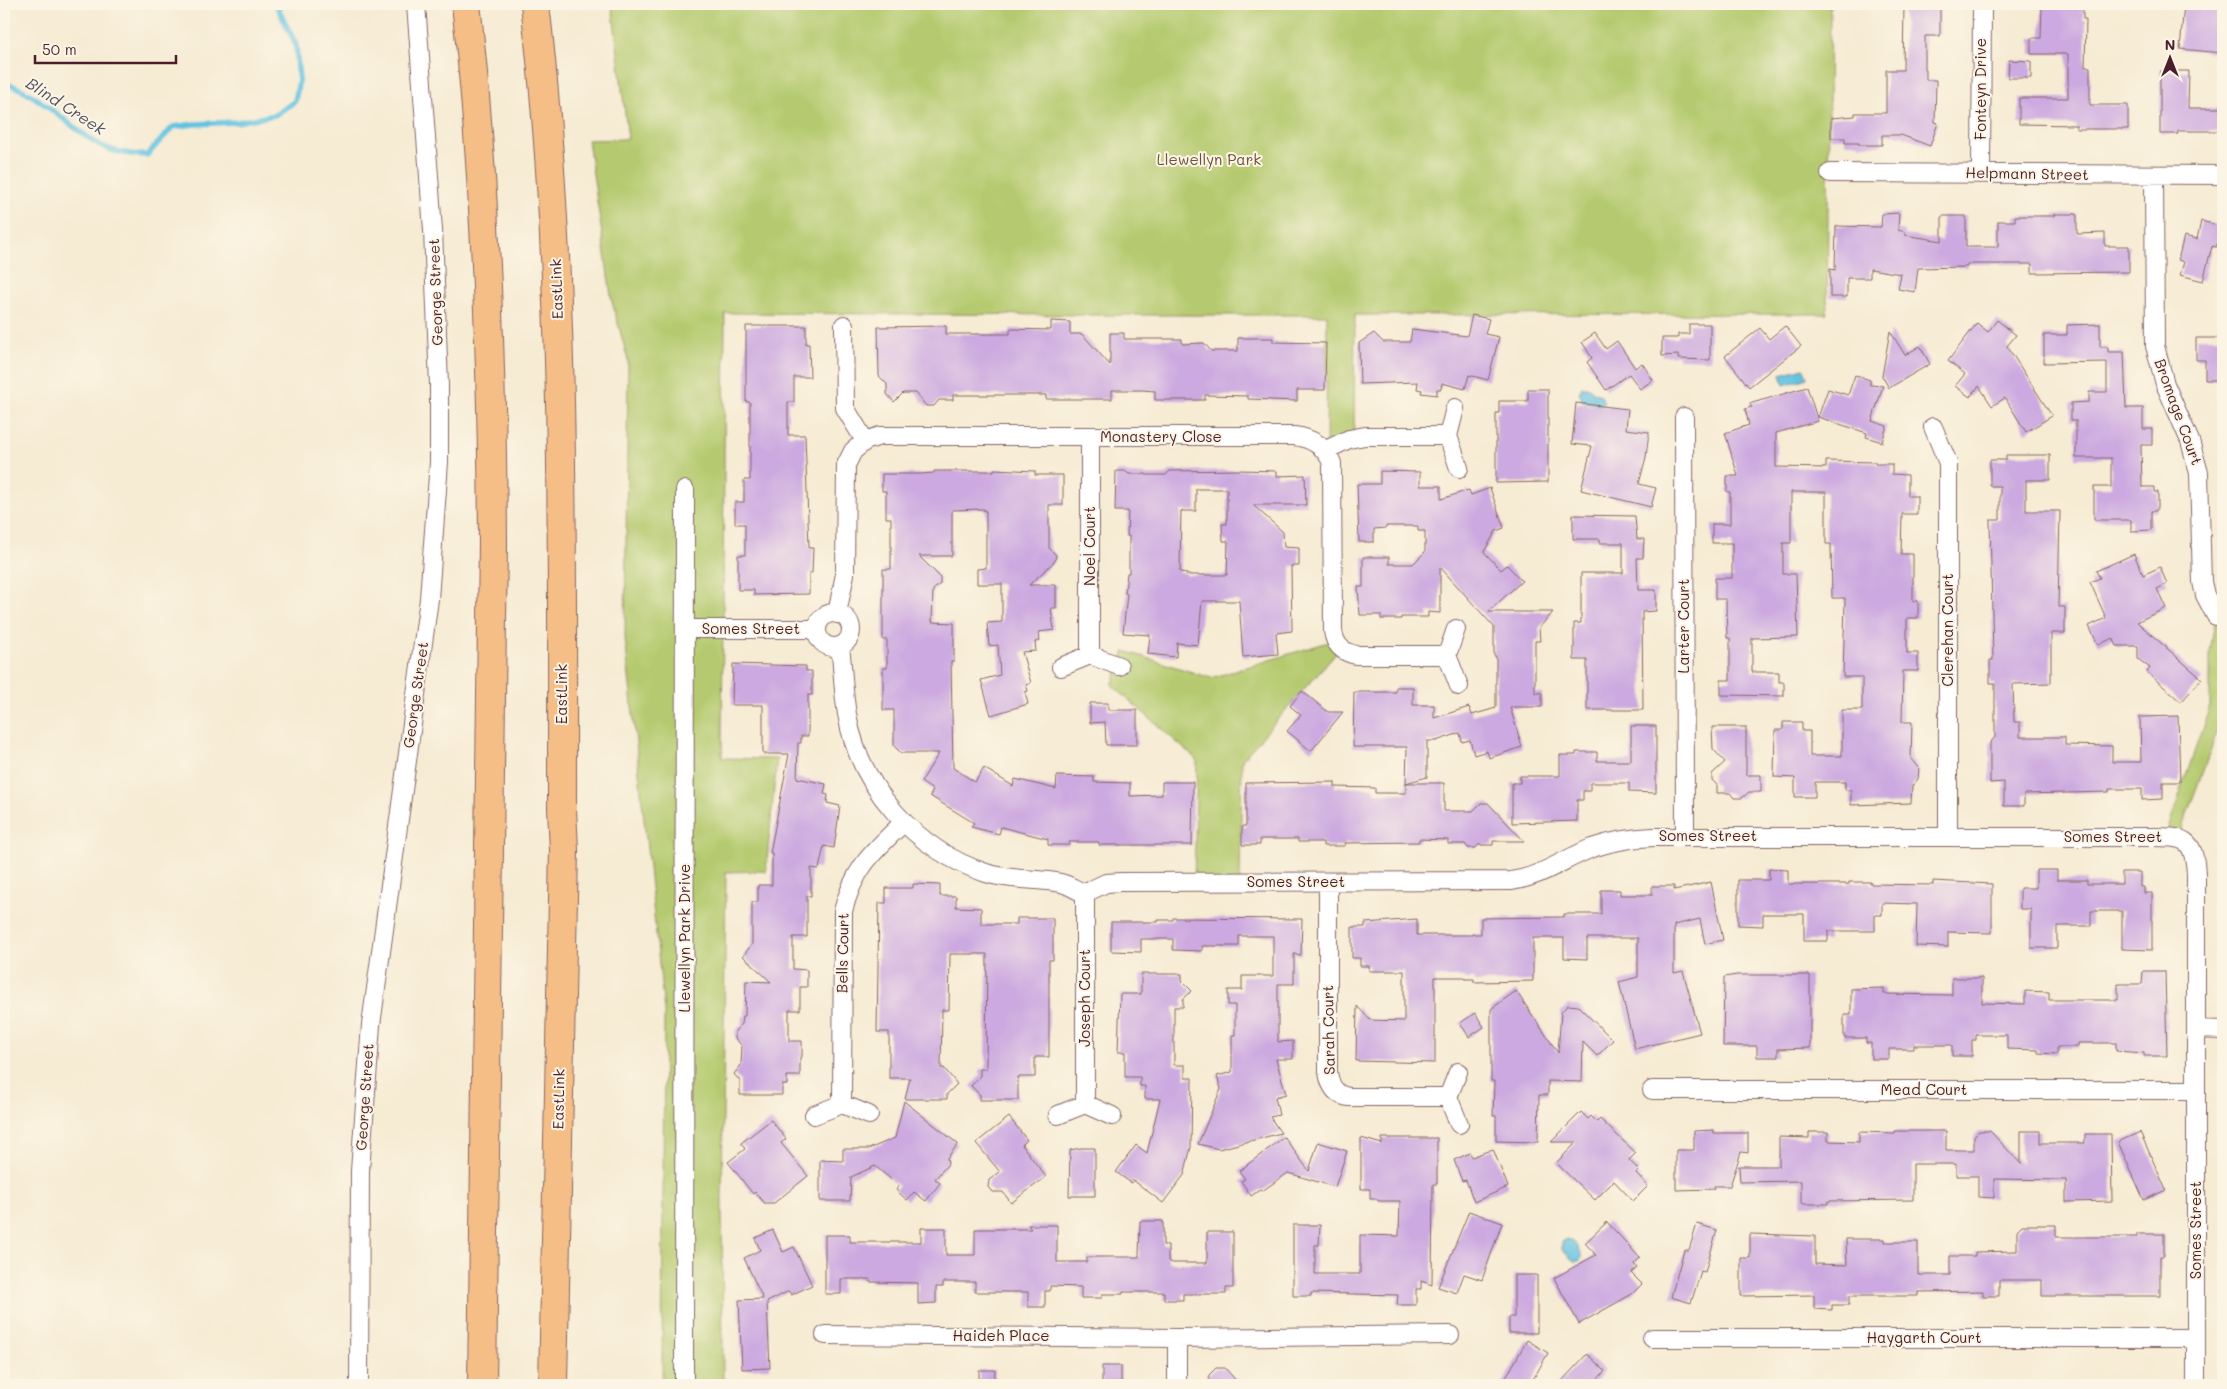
<svg xmlns="http://www.w3.org/2000/svg" width="2227" height="1389" viewBox="0 0 2227 1389" font-family="Mali,sans-serif">
	<style>
		.green { fill: #b5ca6f; stroke: #80744d }
		.water { fill: #63c3e1; stroke: #567186 }
		.lines { fill: none; stroke-linecap: round; stroke-linejoin: round }
		.stream { stroke: #63c3e1; stroke-width: 5.5 }
		.building { fill: #cca9e0; fill-rule: evenodd }
		.minor-casing { stroke: #866666; stroke-width: 20 }
		.motorway-casing { stroke: #866666; stroke-width: 30 }
		.minor { stroke: #fff; stroke-width: 18 }
		.motorway { stroke: #f6be87; stroke-width: 28 }
		.labels { text-anchor: middle; stroke-width: 4; stroke-linejoin: round; paint-order: stroke }
		.street-label { font-size: 15px; fill: #4a1f2b; stroke: #fcf5e5 }
		.park-label { font-size: 15px; fill: #6a523f; stroke: #fcf5e5 }
		.water-label { font-size: 16px; font-style: italic; fill: #525062; stroke: #fcf5e5 }
	</style>
	<rect width="100%" height="100%" fill="#fcf5e5"/>
	<filter id="ink" filterUnits="userSpaceOnUse"><feTurbulence type="fractalNoise" baseFrequency=".02" numOctaves="2"/><feDisplacementMap in="SourceGraphic" scale="10" xChannelSelector="R" yChannelSelector="G"/><feConvolveMatrix kernelMatrix="1 2 1 2 8 2 1 2 1" color-interpolation-filters="sRGB"/></filter>
	<filter id="wash" filterUnits="userSpaceOnUse"><feTurbulence type="fractalNoise" baseFrequency=".0096" numOctaves="4" result="noise"/><feDisplacementMap in="SourceGraphic" scale="20" xChannelSelector="R" yChannelSelector="G"/><feGaussianBlur stdDeviation="1.12" result="paint"/><feColorMatrix in="noise" values="0 0 0 0 0 0 0 0 0 0 0 0 0 0 0 0 0 1.4 0 .05"/><feComposite in="paint" operator="in"/></filter>
	<g filter="url(#wash)">
		<rect width="100%" height="100%" fill="#f6ebd3"/>
		<!-- green -->
		<path class="green" d="M612 4H1830L1827 314 1355 315 1354 438 1326 450 1327 315H1092L725 313 722 758 777 759 766 871 726 872 722 1194 723 1385H662L664 1011 625 638 628 360 612 302 588 140 628 139Z
			M2216 616 2223 649V717L2178 838 2165 837 2210 706V651Z
			M1335 640 1340 648 1242 760 1240 882H1194L1197 760 1112 685 1125 651 1211 678Z"/>
		<!-- water -->
		<path class="water" d="M1804 368 1807 378 1784 385 1781 374Z
			M1582 387H1587L1595 393 1601 395 1604 403 1599 405 1583 401 1579 393Z
			M1567 1239C1574 1240 1582 1250 1582 1258L1579 1261H1574L1562 1250V1242Z"/>
		<g class="lines">
			<!-- stream -->
			<path class="stream" d="M4 84C28 84 77 134 102 146 116 153 132 155 147 155L173 127 194 124 237 122 275 115 295 101 299 80 296 45 276 4"/>
		</g>
		<g id="blocks">
			<!-- building -->
			<path class="building" d="M1904 4H1940V36H1925V70H1926V80H1936L1935 122 1938 123 1930 146 1901 135H1882V145H1859V143H1845V138H1831V118L1855 116V113H1886V70H1903Z
				M2042 4H2083V19H2086L2085 67H2090V105H2128V129H2076V125L2019 124V98H2068V54H2031V38H2041Z
				M2184 4H2223V53L2180 49Z
				M2009 60 2031 61V78H2008Z
				M2160 71H2189L2188 108H2223V131H2178V134H2160Z
				M1899 213 1898 230 1905 232V235L1942 241V216H1966V247H1998V221H2015V216H2054V214H2077V234L2105 233V246H2129V272L2032 273V264H1967V267L1918 268 1915 292 1898 289 1901 274 1870 269V278H1847V297H1830V269L1835 270 1836 226 1881 227 1882 214Z
				M2201 221 2221 226 2216 247 2212 246 2203 281 2180 275 2184 262 2178 260 2184 236 2197 239Z
				M1472 315 1489 319 1485 334 1499 337 1488 380 1469 375 1465 389 1442 383 1441 389H1437V395L1421 393 1422 390 1417 389 1418 382 1360 384 1359 343 1374 333 1383 342H1410L1412 329 1467 336Z
				M1997 320 2016 335 2007 346 2052 416 2026 432 2005 398 1992 406 1979 386 1970 397 1955 386 1965 374 1948 361 1977 323 1988 332Z
				M1051 321 1070 322V334H1082L1110 365V333H1124V339H1182V344L1204 343 1211 351H1238V338H1273V342L1326 343 1325 390H1297V401L1248 399V396L1205 395V400H1155V391L1142 390H1112V399H1046V395H953V400H939L934 406H926L916 393H903L894 402 887 394V384L879 376 878 327 946 326V334H1010V329L1051 330Z
				M1689 324H1710V360L1678 359V355L1662 356V338H1678V334H1689Z
				M2100 324V347H2108V352H2124L2126 408H2143V429H2152V445H2141L2142 487H2154V492H2158V507L2156 511H2151V530L2131 531V520H2094V487H2111V458H2076V420H2071V403L2089 402V392H2107V362L2044 363V335H2067V325Z
				M746 326H806V344H809L810 377H794V402H788V435H805L809 548H813L812 573H809V594L754 595V590H738V555H745V524H735V502H744V480H750V402H746Z
				M1785 326 1801 346 1749 387 1725 356 1760 328 1769 339Z
				M1890 331 1905 355 1920 346 1930 364 1889 388 1882 376Z
				M1595 333 1606 349 1617 341 1635 368 1642 363 1653 380 1640 389 1629 374 1606 390 1587 362 1592 358 1582 342Z
				M2196 338H2223V380H2205V360H2196Z
				M1855 375 1870 380V385L1883 386 1872 421 1887 426 1882 442 1866 437 1867 433 1818 417 1828 389 1848 395Z
				M1807 387 1818 421 1776 433V467L1826 468V461L1876 462 1875 464H1892V474L1908 475V496H1917V514H1902L1901 554H1913V601H1918V618H1907V653H1918V671H1903L1902 722H1912L1911 759 1919 769 1918 779 1912 786 1911 803 1851 805V790H1845V782H1815V797H1795V778L1774 777 1775 730H1783V722H1802V731H1810V756H1842V710H1862V677H1843L1845 598H1832L1831 544H1826V492H1791V543H1783V574H1796L1798 637 1752 638V672H1779V682H1784V696L1721 695V680H1730V638H1727L1726 599H1715V578H1732V543H1712V524H1730V492H1727V476H1738L1725 433 1749 425 1745 409 1752 407 1749 404Z
				M1528 389H1548V482L1496 483V413H1499V401H1528Z
				M1576 403 1628 409 1626 429 1649 432 1646 457 1639 484 1656 488 1651 507 1581 490 1592 446 1572 444Z
				M2006 455H2050V480H2026V511H2060L2058 607H2065V633H2051V683L2013 684 2014 722H2020V737H2065V745L2112 746V762H2141L2140 717 2178 716 2180 782H2163V799L2142 800V789H2109V792L2024 794V806H2004V782L1990 783V743L1995 737V683H1990V660H1993L1990 520H2000V486H1990V460H2006Z
				M994 469 1035 471V475H1063V505H1049V548L1056 555 1055 561 1029 585H1056V608H1051L1054 630 1039 632 1040 641 1035 642 1036 651 1022 652 1031 683 1026 685 1028 691 1025 692 1028 704 991 715 981 680 1000 675 998 645 989 646 987 623 1002 622V584H977V569L986 568V511H984V509L952 510V556H919L940 577V584L933 590 932 622 954 623V661H951L953 768 975 782 984 768 1013 786 1015 779 1056 789 1057 776 1094 777V782L1130 783V796L1162 795V782H1193L1192 845H1099V842H1069V845H1048V839L1001 827 999 834 971 827 974 823 930 796 933 790 921 782 939 753H901L894 746V710H883V668H887V640H883V569H891V518H886V491H882V474H920L934 473V471H994Z
				M1239 470 1277 471V476L1305 475 1306 505H1253L1283 532 1284 547 1299 548V566H1291L1292 631 1276 633 1278 654 1243 657 1239 601H1202L1198 645 1177 643 1176 657 1148 654 1150 635 1123 633 1127 594 1125 593 1127 573H1129V536H1127L1128 511H1115L1116 471H1125L1129 474H1146V475H1166L1170 471ZM1196 489H1227V524H1222L1223 541H1228L1227 575H1186V573L1180 572 1181 511H1196Z
				M1380 471 1420 472V486H1441V499L1469 490 1471 495 1490 488 1504 528 1496 531 1484 552 1501 570 1507 565 1522 581 1488 612H1553L1539 628 1540 641H1535V693H1542V707H1510L1522 747 1489 758 1487 751 1474 755 1470 740 1462 742 1460 733 1436 741H1427V777L1406 783 1407 747H1353L1354 692H1396V687H1413V705H1434V718L1469 707 1472 715 1496 708V656H1494V627L1440 567V613L1428 612V617H1401V619H1381V615H1360L1358 587H1363V557H1389V564H1413L1425 552V531H1418V526H1386V528L1374 529V542H1359L1357 484H1380Z
				M1573 515 1635 516 1637 539H1644L1643 558H1637L1638 590H1656V611L1642 612 1643 710H1587V660H1574V623H1581V573H1623V543H1600V539H1573Z
				M2134 554 2143 575 2160 567 2167 584 2157 589 2166 608 2137 622 2202 679 2181 702 2147 672 2150 668 2138 659V646H2117L2113 638 2098 645 2089 626 2106 618 2090 582 2100 578 2096 571Z
				M733 664 806 666V671H812V695H808V736H801V743H798L797 778 826 784 824 794 828 795 827 803 840 806 834 848 824 846 819 869 811 868V896H807V937H793V969L807 970V987H800V1010H789V1041H802V1057H800V1076H787V1085H782V1095H740V1081L734 1074 741 1065 742 1046 735 1038V1031L742 1024 743 1016H745L746 981 771 982 743 956 752 944V902H758V885H772V853H770L789 754H763V705H732Z
				M1302 691 1328 712H1343L1311 751 1287 731 1301 715 1290 706Z
				M1090 703H1108V710H1137V745H1106L1105 722 1090 723Z
				M1631 726H1656V793L1629 792V783H1590V791H1583V800H1577V821L1512 823V783H1520V776H1560V755H1576V752H1597V761H1631Z
				M1712 727H1746V775H1761V792H1749L1742 798H1734L1730 793H1717V785L1712 780V774L1725 762 1713 749Z
				M1335 782V787L1375 788V793H1406V783H1444V811H1473L1481 803H1488L1524 841H1493V845H1478L1476 848H1468L1465 844H1448V840L1419 839V842L1345 843V846H1323V842H1298V839H1260V845H1242V826H1246V783Z
				M1769 869 1788 870V884H1849V882H1871V884L1933 885V881L1992 884V933L1948 932V947L1916 946 1917 904 1882 903V915H1875V931H1828V941H1804V914H1763V926L1738 925V880H1769Z
				M2036 870H2057V880H2087V884H2122V872H2140V887H2144V893H2152V950L2122 949V911H2091V926H2057V948H2031V909H2020V888H2036Z
				M1711 882 1723 940 1705 944 1700 919 1674 925V973L1683 971 1700 1033 1635 1049 1619 982 1638 977V938H1587V959L1564 958V938H1533V981L1474 982V979H1465V977H1435V1063L1356 1061 1357 1006 1370 1020 1404 1021V971H1369V966H1360V958H1352V927H1365V923L1417 919V935H1472V934H1481V918L1564 917V914H1601V890H1620V895H1652V886H1674V890Z
				M913 884 940 885V896H956V907L981 908V924H1017V918H1053V960H1049V1057H1035V1077H1018V1100H980V1095L971 1086 980 1076V1069H986L987 954H950L949 1010H942L941 1068H944L957 1084 947 1094V1099H905L910 1078H889V1032H877L879 903H886V888H913Z
				M1173 918 1302 919 1301 955 1294 954V984H1278V1042L1293 1041V1059H1276L1286 1094 1275 1097 1279 1115 1270 1117 1281 1133 1219 1149 1198 1144 1221 1089 1217 1076 1232 1072V1035H1235V1005H1228V990H1242V976H1273V936H1239V946H1202V951L1173 950V939H1141V952L1111 951V922H1158V920H1173Z
				M2143 971H2165L2167 1056H2144V1053L2116 1051V1043H2078V1047H2057V1054L2038 1053V1050L2007 1049V1035H1976V1040H1972V1056H1952V1045H1914V1049H1889V1059H1871V1043H1866V1038H1844V1015H1851V989L1884 988V994L1952 995V978H1982V1003L2025 1004V991L2049 992V1000H2118V984H2142Z
				M1141 974H1182V981L1192 991 1183 999V1007H1174V1065H1185V1078H1192L1191 1147 1184 1175 1163 1203 1133 1180 1131 1183 1116 1172 1136 1145 1147 1153 1160 1099H1145V1086H1140V1077H1125V1052H1118L1120 994H1141Z
				M1737 975H1810V1048L1778 1049V1057H1757V1046H1723L1724 977Z
				M1516 991 1558 1053 1561 1012 1568 1005 1578 1006 1613 1040 1597 1056 1583 1042 1582 1082 1548 1081V1095H1539L1538 1142 1496 1141V1116H1493L1494 1081H1491V1009Z
				M1475 1013 1484 1027 1469 1037 1460 1023Z
				M904 1101 958 1144 947 1158 948 1164 935 1179 940 1183 926 1201 914 1192 907 1200 896 1190 899 1186 875 1166 851 1177 850 1201H820V1160L843 1161V1149H869L895 1138Z
				M1581 1112 1588 1119 1591 1116 1597 1122 1600 1119 1636 1153 1629 1160 1639 1170 1636 1173 1648 1186 1633 1201 1614 1181 1595 1200 1556 1163 1577 1142H1551Z
				M1009 1117 1027 1140 1022 1145 1046 1177 1011 1203 1003 1192H992L988 1187 989 1180 1000 1172 976 1143Z
				M771 1120 786 1139 781 1143 808 1176 774 1203H764L755 1192 753 1194 728 1162 745 1149 741 1143Z
				M1714 1130V1133H1748V1153L1741 1152 1730 1186H1714V1189L1676 1190V1150H1694V1131Z
				M1895 1131H1946V1150H1974V1136L1979 1131H1990L2021 1164V1131H2040V1143H2085V1134H2111L2112 1201 2066 1202V1180L1994 1179V1198L1978 1197V1176H1956V1164H1913V1200L1828 1201V1204H1801V1181L1740 1182 1739 1166H1779V1137L1809 1138V1132H1828V1141L1859 1142V1132L1895 1133Z
				M2140 1132 2166 1190 2144 1200 2118 1142Z
				M1284 1137 1309 1171 1318 1142 1347 1151 1335 1187 1288 1173 1262 1191 1261 1189 1251 1196 1241 1181 1245 1179 1239 1171Z
				M1361 1138 1382 1144V1138H1437V1184H1433L1432 1285 1421 1281V1289H1416V1305H1397L1398 1295 1311 1293V1296H1293V1225H1320L1319 1245H1315V1274H1360V1235L1399 1236 1400 1201H1378V1199H1370V1189H1361Z
				M1081 1148H1095V1196H1069L1070 1150Z
				M1493 1149 1508 1187 1474 1202 1466 1180 1462 1181 1454 1160 1470 1153 1472 1157Z
				M1469 1211 1502 1223 1482 1280 1464 1274 1457 1293 1438 1287Z
				M1140 1221H1163V1245H1168V1261L1173 1263H1207V1232H1233V1288H1226V1294H1183V1300H1164V1292H1123V1294H1102V1298H1081V1287L1050 1286V1291H1045V1307H1028V1292H975V1282H943V1287H936V1303L918 1304V1283L870 1282V1279H841V1294H825V1235H850V1242H921V1228H946V1255H975V1229H1031L1028 1225H1057V1262H1087V1257H1139Z
				M1607 1222 1640 1258 1634 1264 1637 1268 1631 1273 1642 1284 1632 1294 1579 1324 1554 1278 1596 1255 1585 1243Z
				M1697 1224 1717 1230 1705 1272 1701 1271 1691 1303 1671 1297 1684 1250H1689Z
				M2022 1225H2056V1237H2137V1234H2164V1256H2160V1296H2042V1280H1999V1296H1983V1291L1918 1292V1296H1849V1305H1832V1310L1814 1309V1295L1741 1296V1258H1750V1234L1815 1236V1264L1847 1265 1846 1239H1885V1242H1918V1275H1950V1256H1975V1252L2017 1251V1230Z
				M773 1230 783 1252 794 1247 812 1285 791 1295 789 1291 767 1302 770 1368 742 1369 739 1300 763 1299 744 1258 760 1250 755 1238Z
				M1514 1275H1537V1333H1509V1317H1514Z
				M1527 1340 1548 1353 1530 1385H1502Z
				M1587 1354 1605 1371 1592 1385H1558Z
				M1102 1366H1121V1385H1102Z
				M1216 1368H1225L1240 1385H1209V1375Z
				M979 1370H995L994 1385H979Z"/>
		</g>
	</g>
	<g filter="url(#ink)">
		<use href="#blocks" fill-opacity="0" stroke="#866666" stroke-width="1"/>
		<g class="lines">
			<defs>
				<path id="minor" d="M1830 173 2223 175
					M1981 173 1982 4
					M2154 175 2155 346 2165 384 2190 441 2199 473 2202 582 2205 595 2216 616
					M844 325 845 408 865 441
					M1455 408 1448 436 1459 468
					M1684 417 1685 836
					M1933 427 1948 463V837
					M1090 437V655
					M1326 450 1349 439 1365 436H1448
					M817 630a17 17 0 1 1 34 0a17 17 0 1 1-34 0Z
					M837 614 845 574 846 465 853 451 865 441 880 436H1294C1312 438 1325 446 1332 463L1333 631C1335 645 1342 652 1356 655H1447
					M686 629H817
					M1456 629 1447 655 1459 686
					M840 646C843 669 843 692 847 714 859 787 916 850 986 873 1011 881 1036 878 1061 883 1070 885 1077 891 1085 893L1106 883 1121 882 1511 881C1541 877 1564 859 1592 848 1612 841 1632 838 1653 837H2149C2183 837 2194 836 2196 874V1385
					M1061 667 1090 655 1119 666
					M1328 882V1072C1330 1086 1335 1095 1349 1097H1448
					M2196 1029 2223 1030
					M1458 1072 1448 1097 1459 1124
					M1652 1090H2196
					M842 1104 843 911C854 868 872 853 903 823
					M1085 1104V893
					M814 1115 842 1104 869 1115
					M1058 1115 1085 1104 1112 1116
					M825 1335 1177 1338 1450 1335
					M1177 1338V1385
					M1652 1338H2196
					M359 1385 360 1171 371 1025 429 599 439 462V385L433 230 416 4
					M684 1385 685 490"/>
				<path id="motorway" d="M466 4C486 183 492 364 493 544L482 1385
					M535 4C566 271 562 540 562 809L564 850 553 1385"/>
			</defs>
			<!-- minor casing -->
			<use href="#minor" class="minor-casing"/>
			<!-- motorway casing -->
			<use href="#motorway" class="motorway-casing"/>
			<!-- minor -->
			<use href="#minor" class="minor"/>
			<!-- motorway -->
			<use href="#motorway" class="motorway"/>
		</g>
	</g>
	<g class="labels">
		<!-- street labels -->
		<g class="street-label">
			<text transform="translate(1981 89) rotate(-90)" y="5">Fonteyn Drive</text>
			<text transform="translate(2027 174) rotate(1)" y="5">Helpmann Street</text>
			<text transform="translate(557 289) rotate(-92)" y="5">EastLink</text>
			<text transform="translate(436 292) rotate(-92)" y="5">George Street</text>
			<text transform="translate(2178 412) rotate(70)" y="5">Bromage Court</text>
			<text x="1161" y="442">Monastery Close</text>
			<text transform="translate(1090 546) rotate(-90)" y="5">Noel Court</text>
			<text transform="translate(1684 626) rotate(-90)" y="5">Larter Court</text>
			<text x="751" y="634">Somes Street</text>
			<text transform="translate(1948 630) rotate(-90)" y="5">Clerehan Court</text>
			<text transform="translate(562 694) rotate(-90)" y="5">EastLink</text>
			<text transform="translate(416 695) rotate(-82)" y="5">George Street</text>
			<text x="1708" y="841">Somes Street</text>
			<text x="2113" y="842">Somes Street</text>
			<text x="1296" y="887">Somes Street</text>
			<text transform="translate(685 938) rotate(-90)" y="5">Llewellyn Park Drive</text>
			<text transform="translate(843 953) rotate(-89)" y="5">Bells Court</text>
			<text transform="translate(1085 998) rotate(-90)" y="5">Joseph Court</text>
			<text transform="translate(1329 1030) rotate(-91)" y="5">Sarah Court</text>
			<text x="1924" y="1095">Mead Court</text>
			<text transform="translate(365 1097) rotate(-86)" y="5">George Street</text>
			<text transform="translate(559 1099) rotate(-89)" y="5">EastLink</text>
			<text transform="translate(2196 1230) rotate(-90)" y="5">Somes Street</text>
			<text x="1001" y="1341">Haideh Place</text>
			<text x="1924" y="1343">Haygarth Court</text>
		</g>
		<!-- park labels -->
		<g class="park-label">
			<text x="1209" y="165">Llewellyn Park</text>
		</g>
		<!-- water labels -->
		<g class="water-label">
			<text transform="translate(66 106) rotate(33)" y="6">Blind Creek</text>
		</g>
	</g>
	<!-- margin -->
	<rect width="2227" height="1389" fill="none" stroke="#fcf5e5" stroke-width="20"/>
	<!-- north arrow -->
	<g transform="translate(2170 58)" stroke="#fcf5e5" stroke-width="4" paint-order="stroke">
	<path d="M0-4L9 19L0 12L-9 19Z" fill="#4a1f2b"/>
	<text y="-8" font-size="14" font-weight="bold" text-anchor="middle" fill="#4a1f2b">N</text>
	</g>
	<!-- scale -->
	<path d="M35 55v8h141v-8" fill="none" stroke="#4a1f2b" stroke-width="2.5"/>
	<text x="42" y="55" font-size="15" fill="#4a1f2b" stroke="#fcf5e5" stroke-width="4" paint-order="stroke">50 m</text>
</svg>
